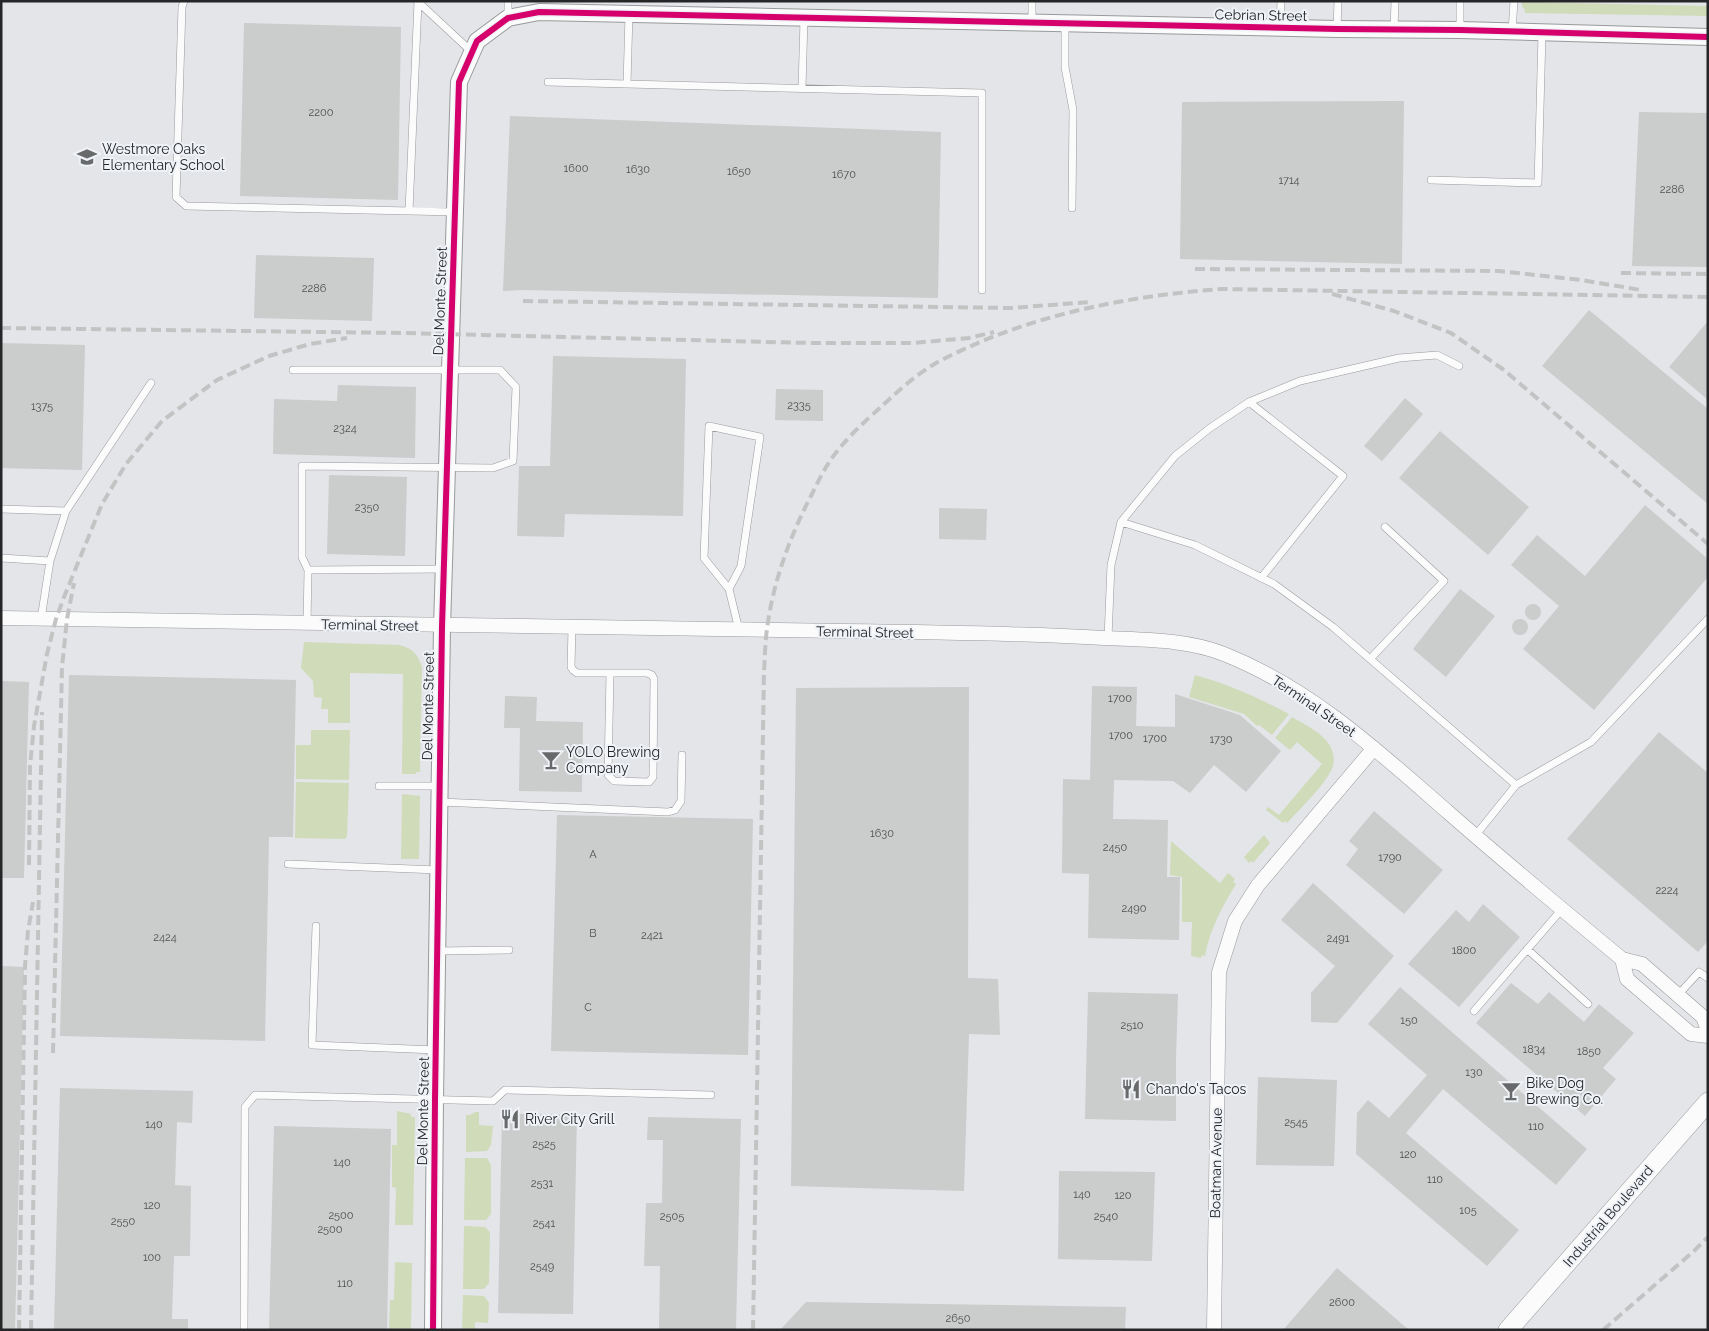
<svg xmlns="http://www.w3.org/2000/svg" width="1709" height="1331" viewBox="0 0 1709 1331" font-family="Raleway,sans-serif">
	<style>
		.green { fill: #d0dbba }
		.building { fill: #cbcccc }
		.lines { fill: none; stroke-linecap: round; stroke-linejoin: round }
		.service-casing { stroke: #989a9c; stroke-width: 8 }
		.minor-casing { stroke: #989a9c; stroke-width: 15 }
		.tertiary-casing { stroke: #989a9c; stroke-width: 18 }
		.secondary-casing { stroke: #989a9c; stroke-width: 20 }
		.service { stroke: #fbfbfc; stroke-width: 7 }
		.minor { stroke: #fbfbfc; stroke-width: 14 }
		.tertiary { stroke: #fbfbfc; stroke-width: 16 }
		.secondary { stroke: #fbfbfc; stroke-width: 19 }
		.rail { stroke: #c3c3c4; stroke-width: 4; stroke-dasharray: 10 5; stroke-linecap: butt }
		.cycleway-casing { stroke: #eff2f7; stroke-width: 9 }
		.cycleway { stroke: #d6006c; stroke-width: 6 }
		.labels { text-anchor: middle; stroke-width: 4; stroke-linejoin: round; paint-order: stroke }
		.number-label { font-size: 11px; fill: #4e5051 }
		.street-label { font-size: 14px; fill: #252628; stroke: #eff2f7 }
		.poi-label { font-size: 14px; fill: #252628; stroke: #eff2f7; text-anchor: start }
	</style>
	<rect width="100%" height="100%" fill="#e3e5e8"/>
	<!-- green -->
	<path class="green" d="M1522 2 1708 6V16L1525 13 1524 8 1522 7Z
		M304 642 399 645C412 648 418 654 422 667L420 772H416V774H402L403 674 350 673V723H328V709H321L322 698 314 697 313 681 301 668Z
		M1195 675C1228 684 1259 698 1289 714L1272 735 1259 725 1257 726 1244 714 1189 697Z
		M1292 717C1304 724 1321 732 1329 744 1333 750 1335 759 1333 766 1328 782 1299 810 1287 823L1285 821 1283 823 1266 810 1268 807 1279 815 1322 764 1297 742 1290 750 1275 738Z
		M311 730H350L349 780 296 779V745H311Z
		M296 782 349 783 347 836 345 839 295 838Z
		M402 794 420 796 419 859H401Z
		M1264 835 1270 843 1253 863 1251 861 1249 863 1244 857Z
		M1171 841 1220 883 1228 873 1235 879 1233 882 1236 884C1222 907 1210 929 1205 956L1202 955 1201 958 1191 956 1192 922H1182V877L1170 875Z
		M397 1111 411 1114V1117H415L413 1225H395L396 1188 392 1187V1145H397Z
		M475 1112H479V1125L493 1126 491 1145 487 1151 466 1152V1115H470Z
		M465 1158H487L491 1165V1214L486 1220H464Z
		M464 1226 485 1227 490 1232 489 1283 484 1289H463Z
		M395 1262 412 1263 411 1330H389L390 1300H394Z
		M463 1295 484 1296 489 1303 488 1323 475 1322V1330H462Z"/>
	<!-- building -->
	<path class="building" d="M244 23 401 27 398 200 240 196Z
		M1404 101 1402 264 1180 259 1182 102Z
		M1639 112 1708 113V267L1632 266Z
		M510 116 941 132 938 298 523 290 503 291Z
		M256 255 374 258 372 321 254 318Z
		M1589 310 1708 409V504L1542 366Z
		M1708 321V400L1669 367Z
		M1 343 85 345 82 470 1 468Z
		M553 356 686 359 683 516 565 514 564 537 517 536 519 466H550Z
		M338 385 416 387 415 458 273 454 274 399 337 401Z
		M776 389 823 390V421L775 420Z
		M1405 398 1423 414 1382 461 1364 446Z
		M1440 431 1529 507 1488 555 1399 478Z
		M329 475 407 477 405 556 327 554Z
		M1645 505 1708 559V577L1594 710 1523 649 1559 606 1511 565 1537 535 1585 576Z
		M939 508 987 509 986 540 939 539Z
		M1460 589 1495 616 1446 677 1413 649Z
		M1525 612a8 8 0 1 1 16 0a8 8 0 1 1-16 0Z
		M1512 627a8 8 0 1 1 16 0a8 8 0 1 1-16 0Z
		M69 675 296 680 293 837H269L265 1041 60 1036Z
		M1 681 29 682 24 878H1Z
		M1092 686 1137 687 1136 726 1175 727V694L1240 715 1281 751 1246 792 1214 765 1190 793 1173 781 1114 780 1113 819 1168 820 1167 877H1180L1179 940 1088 938 1089 874 1062 873 1063 779 1090 780Z
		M969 687 968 978 998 979 1000 1035 969 1034 964 1191 791 1186 796 688Z
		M505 696 537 697 536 721 583 722 582 792 519 791 520 728H504Z
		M1659 732 1708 773V941L1698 952 1567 839Z
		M1374 811 1443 870 1404 914 1346 865 1358 849 1349 841Z
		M557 815 753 819 748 1055 551 1051Z
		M1313 883 1394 956 1337 1023 1311 1022V993L1335 966 1281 920Z
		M1483 904 1520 937 1459 1007 1408 964 1456 910 1469 922Z
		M1 966 24 967 15 1330H1Z
		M1511 983 1538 1004 1549 992 1584 1022 1599 1004 1634 1033 1603 1068 1616 1079 1585 1116 1476 1023Z
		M1400 987 1587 1149 1556 1185 1443 1089 1406 1133 1519 1230 1487 1266 1356 1154 1357 1113 1368 1100 1389 1118 1427 1075 1368 1024Z
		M1088 992 1178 994 1176 1058V1121L1085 1119Z
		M1258 1077 1337 1080 1334 1166 1256 1165Z
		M60 1088 193 1091 192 1123 177 1122 175 1185 191 1186 190 1256H174L172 1319H188V1330H54Z
		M502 1114H577L573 1314 498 1313Z
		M648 1117 741 1119 736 1330H659L660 1266H644L646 1203H662L663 1140H647Z
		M274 1126 391 1129 387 1330H269Z
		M1059 1171 1155 1172 1152 1261 1058 1259Z
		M1337 1268 1409 1330H1283Z
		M806 1302 1126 1307 1125 1330H780Z"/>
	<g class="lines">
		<defs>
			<path id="service" d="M184 1 182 7 176 197 186 206 455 212
				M417 1 472 52
				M1460 1V30
				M508 17V1
				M1032 22V1
				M1065 24V67L1073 110 1072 208
				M1280 28 1281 1
				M1337 28 1338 1
				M1394 29 1395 1
				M1512 32 1514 1
				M548 82 627 84 629 14
				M627 84 982 93V290
				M802 88 804 19
				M1431 180 1538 183 1542 34
				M409 211 418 2
				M293 370H500L516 387 513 461 493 468 302 466V557L308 570
				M1249 402 1343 476 1261 578
				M1 509 66 511
				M1121 522 1195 545 1274 584 1333 627 1516 785 1475 836
				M1 558 50 561
				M729 589 741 566 760 437 709 426 704 558 729 589 739 630
				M41 619 50 561 66 511 151 383
				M307 624 308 570 444 569
				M572 628 571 667 573 670 577 673H647L652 675 654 679 653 777 649 782 614 781 608 775 610 673
				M1108 638 1111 565 1121 522 1175 456 1210 428 1249 402 1300 381 1399 358 1437 355 1459 366
				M1370 659 1444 581 1385 527
				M1516 785 1591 742 1708 619
				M379 786H439
				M440 802 668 812 675 810 681 801 682 755
				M288 864 438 870
				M316 926 312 1045 436 1050
				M1527 949 1588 1004
				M437 951 509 950
				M1678 995 1699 972 1708 978
				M1474 1011 1562 909
				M244 1330 245 1107 255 1095 493 1101 505 1090 711 1095"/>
			<path id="minor" d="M1 618C282 623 563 628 843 631 930 632 1017 633 1104 638 1143 640 1187 639 1224 654 1312 689 1379 752 1449 813 1506 863 1564 911 1622 959L1642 964 1703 1017 1708 1030
				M1622 959 1627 979 1691 1034 1708 1036
				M1214 1330 1219 972 1235 921 1258 885 1374 748"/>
			<path id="tertiary" d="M433 1330 435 1099 442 627 459 82 477 41 508 18 539 12 1337 29 1460 30 1708 37"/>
			<path id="secondary" d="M1508 1330 1708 1102"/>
		</defs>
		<!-- service casing -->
		<use href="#service" class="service-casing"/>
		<!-- minor casing -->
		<use href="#minor" class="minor-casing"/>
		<!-- tertiary casing -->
		<use href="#tertiary" class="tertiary-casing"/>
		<!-- secondary casing -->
		<use href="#secondary" class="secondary-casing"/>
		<!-- service -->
		<use href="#service" class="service"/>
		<!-- minor -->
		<use href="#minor" class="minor"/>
		<!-- tertiary -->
		<use href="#tertiary" class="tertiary"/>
		<!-- secondary -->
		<use href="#secondary" class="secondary"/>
		<!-- rail -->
		<path class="rail" d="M1195 269 1499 271 1581 280 1641 290
			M1621 273 1708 274
			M1332 294 1394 311 1451 333 1504 370 1708 544
			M523 301 1010 308 1091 302
			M1 328 402 333 811 343H913L969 338 994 332
			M29 865 30 766 34 726 47 654 56 619 64 597 102 504 126 464 162 421 217 380 269 356 310 344 347 338
			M53 1053 62 667 67 619 74 583
			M19 1330 25 966 28 931 33 902
			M31 1330 42 712
			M753 1330 764 671C765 657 765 643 767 629 773 582 790 536 812 494 817 484 822 473 828 464 841 443 864 422 882 406 899 390 918 373 938 362 1025 316 1124 296 1222 289L1708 297
			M1603 1330 1694 1251 1708 1237"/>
		<defs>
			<path id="cycleway" d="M433 1330 435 1099 442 627 459 82 477 41 508 18 539 12 1337 29 1460 30 1708 37"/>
		</defs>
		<!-- cycleway casing -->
		<use href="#cycleway" class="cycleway-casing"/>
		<!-- cycleway -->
		<use href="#cycleway" class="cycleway"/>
	</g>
	<!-- icons -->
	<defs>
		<symbol id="school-bare" viewBox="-9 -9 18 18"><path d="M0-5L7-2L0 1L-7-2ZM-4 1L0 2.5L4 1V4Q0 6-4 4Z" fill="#68696b" stroke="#eff2f7" stroke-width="2.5" paint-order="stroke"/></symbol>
		<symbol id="bar-bare" viewBox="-9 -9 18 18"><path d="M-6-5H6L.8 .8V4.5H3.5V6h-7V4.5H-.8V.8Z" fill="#68696b" stroke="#eff2f7" stroke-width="2.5" paint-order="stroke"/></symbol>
		<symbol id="restaurant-bare" viewBox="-9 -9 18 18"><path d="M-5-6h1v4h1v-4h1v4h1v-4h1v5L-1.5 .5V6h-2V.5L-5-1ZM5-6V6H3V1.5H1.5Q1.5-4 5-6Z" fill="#68696b" stroke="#eff2f7" stroke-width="2.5" paint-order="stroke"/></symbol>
	</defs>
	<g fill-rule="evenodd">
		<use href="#school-bare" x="73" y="143" width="28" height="28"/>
		<use href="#bar-bare" x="537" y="746" width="28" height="28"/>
		<use href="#restaurant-bare" x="1117" y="1075" width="28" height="28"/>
		<use href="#bar-bare" x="1497" y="1077" width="28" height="28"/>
		<use href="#restaurant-bare" x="496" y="1105" width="28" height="28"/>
	</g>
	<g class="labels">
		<!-- number labels -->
		<g class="number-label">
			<text x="321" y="116">2200</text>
			<text x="576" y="172">1600</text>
			<text x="638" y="173">1630</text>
			<text x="739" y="175">1650</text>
			<text x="844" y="178">1670</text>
			<text x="1289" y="184">1714</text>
			<text x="1672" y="193">2286</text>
			<text x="314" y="292">2286</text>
			<text x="799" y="409">2335</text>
			<text x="42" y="410">1375</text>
			<text x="345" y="432">2324</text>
			<text x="367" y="511">2350</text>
			<text x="1120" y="702">1700</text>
			<text x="1121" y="739">1700</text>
			<text x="1155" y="742">1700</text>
			<text x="1221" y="743">1730</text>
			<text x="882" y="837">1630</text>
			<text x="1115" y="851">2450</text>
			<text x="593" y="858">A</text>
			<text x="1390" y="861">1790</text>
			<text x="1667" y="894">2224</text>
			<text x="1134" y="912">2490</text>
			<text x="593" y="937">B</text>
			<text x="652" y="939">2421</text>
			<text x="165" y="941">2424</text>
			<text x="1338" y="942">2491</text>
			<text x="1464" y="954">1800</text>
			<text x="588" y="1011">C</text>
			<text x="1409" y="1024">150</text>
			<text x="1132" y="1029">2510</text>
			<text x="1534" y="1053">1834</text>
			<text x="1589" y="1055">1850</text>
			<text x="1474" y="1076">130</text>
			<text x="1296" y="1126">2545</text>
			<text x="154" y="1128">140</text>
			<text x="1536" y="1130">110</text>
			<text x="544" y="1148">2525</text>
			<text x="1408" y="1158">120</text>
			<text x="342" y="1166">140</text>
			<text x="1435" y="1183">110</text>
			<text x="542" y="1187">2531</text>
			<text x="1082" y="1198">140</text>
			<text x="1123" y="1199">120</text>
			<text x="152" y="1209">120</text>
			<text x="1468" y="1214">105</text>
			<text x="341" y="1219">2500</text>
			<text x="672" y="1220">2505</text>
			<text x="1106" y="1220">2540</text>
			<text x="123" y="1225">2550</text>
			<text x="544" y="1227">2541</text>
			<text x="330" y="1233">2500</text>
			<text x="152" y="1261">100</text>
			<text x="542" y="1270">2549</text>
			<text x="345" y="1287">110</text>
			<text x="1342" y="1306">2600</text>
			<text x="958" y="1322">2650</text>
		</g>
		<!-- street labels -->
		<g class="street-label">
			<text transform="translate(1261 15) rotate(1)" y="5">Cebrian Street</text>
			<text transform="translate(440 301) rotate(-88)" y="5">Del Monte Street</text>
			<text transform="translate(370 625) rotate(1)" y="5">Terminal Street</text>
			<text transform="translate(865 632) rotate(1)" y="5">Terminal Street</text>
			<text transform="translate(428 706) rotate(-89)" y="5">Del Monte Street</text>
			<text transform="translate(1314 706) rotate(34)" y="5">Terminal Street</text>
			<text transform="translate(423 1111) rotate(-89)" y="5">Del Monte Street</text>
			<text transform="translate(1216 1163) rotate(-89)" y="5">Boatman Avenue</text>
			<text transform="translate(1608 1216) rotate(-49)" y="5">Industrial Boulevard</text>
		</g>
		<!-- poi labels -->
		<g class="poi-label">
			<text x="102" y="154">Westmore Oaks<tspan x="102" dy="16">Elementary School</tspan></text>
			<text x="566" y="757">YOLO Brewing<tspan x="566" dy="16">Company</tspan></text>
			<text x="1526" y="1088">Bike Dog<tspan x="1526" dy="16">Brewing Co.</tspan></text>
			<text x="1146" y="1094">Chando's Tacos</text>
			<text x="525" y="1124">River City Grill</text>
		</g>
	</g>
	<!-- border -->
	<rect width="1709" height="1331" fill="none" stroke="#252628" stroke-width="5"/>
</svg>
